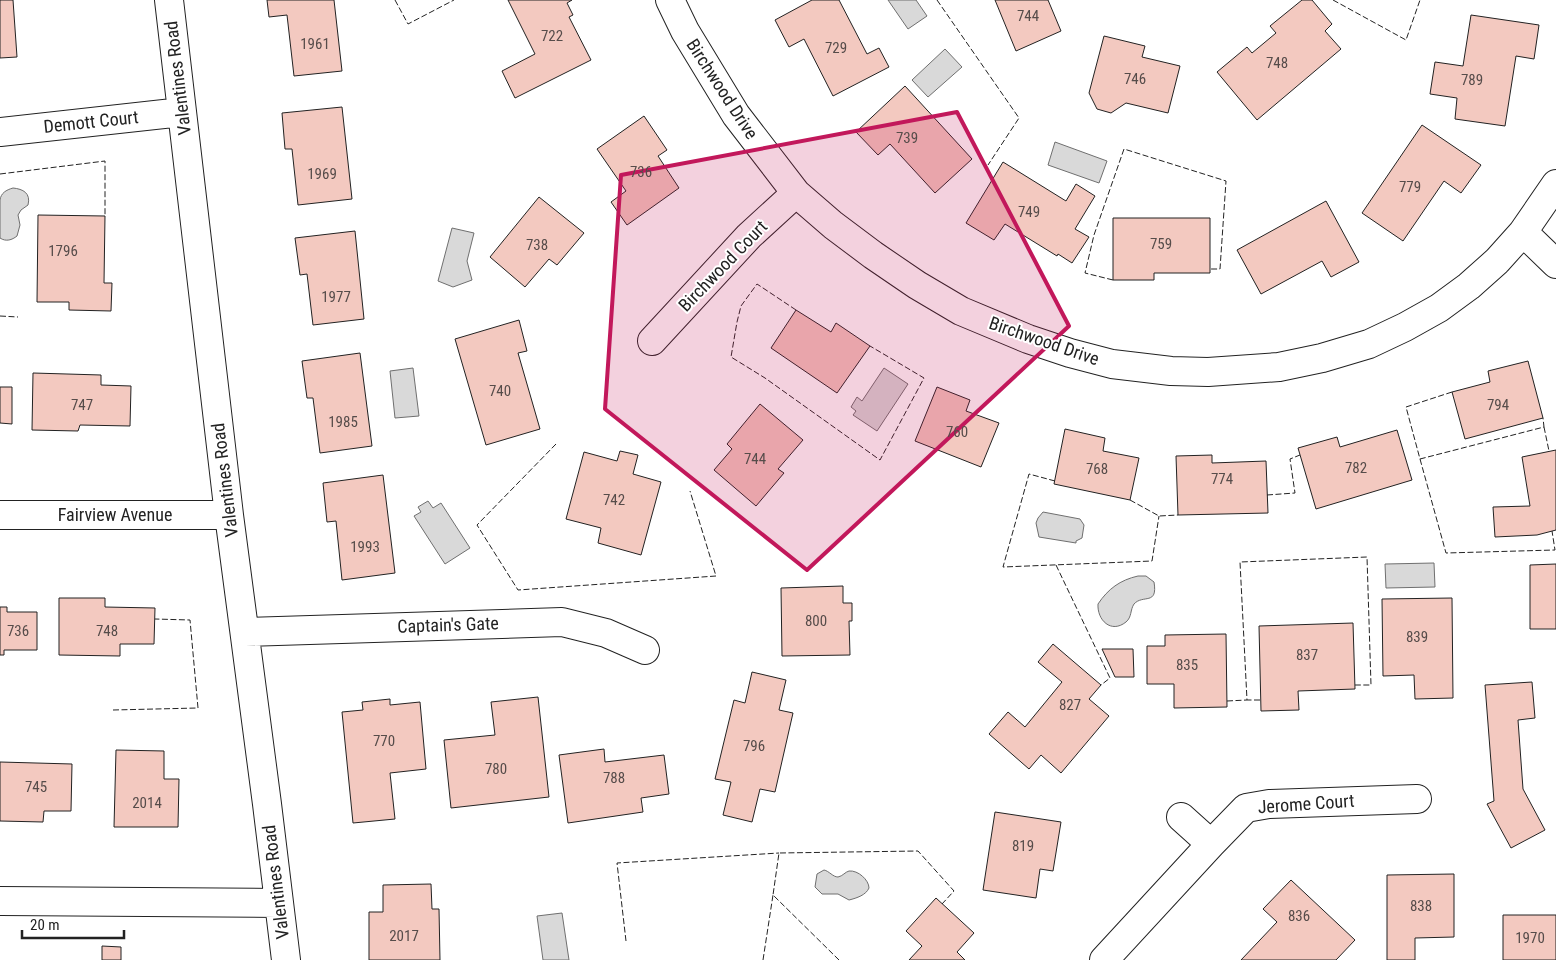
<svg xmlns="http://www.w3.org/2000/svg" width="1556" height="960" viewBox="0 0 1556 960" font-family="'Roboto Condensed',sans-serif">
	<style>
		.water { fill: #d9d9d9; stroke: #6f6f6f }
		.building { fill: #f3c9c0; stroke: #222 }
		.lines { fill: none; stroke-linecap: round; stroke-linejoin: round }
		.street-casing { stroke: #222; stroke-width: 30 }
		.street { stroke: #fff; stroke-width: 28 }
		.fence { stroke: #222; stroke-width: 1; stroke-dasharray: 6 2.5; stroke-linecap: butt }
		.marked { fill: #c2185b; fill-opacity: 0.2; stroke: #c2185b; stroke-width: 4; stroke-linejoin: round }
		.labels { text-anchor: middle; stroke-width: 4; stroke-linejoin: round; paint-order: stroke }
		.number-label { font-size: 15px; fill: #564c4a }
		.street-label { font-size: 18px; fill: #222; stroke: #fff }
	</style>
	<rect width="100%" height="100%" fill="#fff"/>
	<!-- water -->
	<path class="water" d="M888 0H916L927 16 908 29Z
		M945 49 962 67 928 97 912 80Z
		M1055 142 1107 161 1099 183 1048 165Z
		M13 188C23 189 31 193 28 205L21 210 18 215 20 225 17 236C12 240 6 242 0 238V200C1 193 6 190 13 188Z
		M452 228 474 233 467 261 472 280 453 287 438 281Z
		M413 368 419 416 395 418 390 371Z
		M884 368 908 384 877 431 853 415 856 411 851 407 857 397 862 401Z
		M428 501 433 508 441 503 470 548 445 564 414 516 421 512 418 507Z
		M1043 512 1080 519 1084 525 1082 538 1076 541V543L1039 537 1036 523 1038 518Z
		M1434 563 1435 587 1386 588 1385 564Z
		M1138 576H1146L1154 582C1158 606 1143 594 1134 604 1130 610 1132 617 1126 622 1111 634 1097 620 1098 604 1108 589 1120 580 1138 576Z
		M824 870C829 871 833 877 838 877 843 876 845 872 849 871 858 870 869 880 869 888 866 895 857 898 849 900L838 894H822L815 887 817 874Z
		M562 913 569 960H543L537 916Z"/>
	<!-- building -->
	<path class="building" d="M0 0H13L17 57 0 58Z
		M267 0H334L342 71 294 76 287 15 269 17Z
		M508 0H572L567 3 573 15 569 17 591 60 515 98 502 71 535 54Z
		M812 0H839L867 54 879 48 889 67 833 96 804 39 789 47 775 20Z
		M995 0H1048L1061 31 1016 51Z
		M1302 0H1312L1332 24 1325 31 1341 49 1257 120 1217 72 1247 47 1252 53 1276 33 1270 26Z
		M1471 15 1539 25 1534 59 1516 56 1505 126 1455 119 1457 98 1430 94 1435 62 1463 66Z
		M1104 36 1145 46 1142 57 1180 66 1168 113 1126 103 1111 113 1097 109 1089 93Z
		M905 86 972 159 935 193 890 144 878 155 856 132Z
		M342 107 352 199 298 205 292 149H285L282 113Z
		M644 116 667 150 658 156 679 188 627 225 611 202 626 191 597 149Z
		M1422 125 1481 165 1461 193 1444 181 1403 241 1362 213Z
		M1003 162 1066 201 1076 184 1095 196 1075 229 1089 237 1072 263 1058 254 1057 256 1005 224 994 240 966 223Z
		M539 197 584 233 557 265 549 259 525 287 490 257Z
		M1326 201 1359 262 1331 277 1322 261 1261 294 1237 250Z
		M38 215 105 216 104 283H112L111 311 69 310V302H37Z
		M1113 218H1210V273H1154V280H1113Z
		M355 231 364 319 313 325 307 274 300 275 295 238Z
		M796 310 831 332 836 323 870 346 837 393 771 348Z
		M519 320 527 351 518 353 540 429 486 445 455 339Z
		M360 353 372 446 320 453 313 398H307L302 361Z
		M1528 361 1543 418 1465 439 1452 392 1490 382 1488 371Z
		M33 373 101 375V385L131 386 130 426 80 425 78 431 32 430Z
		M0 387H12V424L0 423Z
		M937 387 970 400 966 411 999 423 981 467 915 441Z
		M760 404 803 440 778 469 784 473 756 506 714 470 732 449 727 444Z
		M1065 429 1105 438 1103 451 1139 458 1130 500 1054 484Z
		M1397 430 1412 480 1316 509 1298 448 1337 437 1340 447Z
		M1556 450V530L1537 535 1495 537 1493 507 1530 506 1522 457Z
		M620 451 638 455 633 474 661 482 641 555 598 543 601 528 566 519 584 452 617 461Z
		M1212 455V463L1266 461 1268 513 1178 515 1176 456Z
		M383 475 395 573 342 580 336 521 327 522 323 483Z
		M1556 564V629H1530V565Z
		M843 586V603H852V621H849L850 655 782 656 781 588Z
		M59 598H105V607L155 608 154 644H120V656L59 655Z
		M1452 598 1453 698 1415 699 1414 675 1383 676 1382 599Z
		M0 607H7V612H37V650H4V655H0Z
		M1353 623 1355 689 1298 691 1299 710 1261 711 1259 626Z
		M1226 634 1227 707 1174 708V684H1147V646H1165V635Z
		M1053 644 1101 685 1089 699 1109 716 1061 773 1041 755 1029 769 989 734 1008 712 1025 727 1062 682 1038 662Z
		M1102 649H1133L1134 677H1115Z
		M752 672 786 680 779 710 793 713 775 792 760 789 752 822 723 815 731 782 715 779 734 700 745 703Z
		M1532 682 1535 718 1518 720 1523 789 1545 830 1511 848 1487 804 1494 801 1485 685Z
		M538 697 549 797 451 808 444 740 495 735 491 702Z
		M390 699V705L420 702 426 769 390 773 395 819 353 823 342 712 363 710 362 702Z
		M604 749 605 762 664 755 669 794 641 798 643 812 568 823 559 755Z
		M116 750 164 751V779H179L178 827H114Z
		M0 762 72 764 71 811H44L43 822 0 821Z
		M995 812 1061 822 1053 871 1040 869 1036 898 983 890Z
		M1454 874V937L1415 938V960H1387V875Z
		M1291 880 1355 940 1336 960H1241L1277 922 1263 909Z
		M431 884 432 909H439L440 960H369V912H383V885Z
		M936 898 974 933 957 952 965 960H909L922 946 906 931Z
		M1503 915H1556V960H1503Z
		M102 946 121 947V960H102Z"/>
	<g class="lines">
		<defs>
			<path id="street" d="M169 0 229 515 267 804 286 960
				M670 0 685 31 736 115 796 193 833 225 873 255 917 285 961 311 1028 339 1070 353 1112 364 1171 371 1208 372 1279 367 1322 358 1369 344 1405 327 1439 308 1469 286 1497 261 1523 232 1556 184
				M0 132 182 112
				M1523 232 1556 264
				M652 341 749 236 796 193
				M0 515H229
				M245 632 562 622 606 633 645 650
				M1181 817 1211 844
				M0 901 279 903
				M1104 960 1211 844 1246 808 1269 804 1417 799"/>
		</defs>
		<!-- street casing -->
		<use href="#street" class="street-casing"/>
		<!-- street -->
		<use href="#street" class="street"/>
		<!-- fence -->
		<path class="fence" d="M395 0 408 24 454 0
			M937 0 1019 118 988 165
			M1333 0 1406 40 1420 0
			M0 174 105 161V216
			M1113 280 1085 273 1094 235 1124 149 1226 181 1220 269H1210
			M796 310 757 284 741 306 737 322 731 357 765 378 880 460 924 378 870 346
			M0 316 18 317
			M1452 392 1406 407 1420 459 1544 427 1543 418
			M1544 427 1549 451
			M556 444 477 525 518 590 716 576 690 491
			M1420 459 1446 553 1555 550 1552 531
			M1055 481 1029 474 1003 567 1152 561 1159 516
			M1267 495 1295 493 1290 459 1300 455
			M1130 500 1159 516 1178 515
			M1056 565 1110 678 1101 685
			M1260 700H1247L1240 562 1367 557 1371 685H1355
			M1227 701 1247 700
			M113 710 198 708 190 620 155 619
			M626 941 617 863 779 853
			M763 960 773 895
			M839 960 773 895 779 853 918 851 954 891 942 904"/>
	</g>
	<!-- marked area -->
	<path class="marked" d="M957 112 1069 326 807 570 605 409 621 175Z"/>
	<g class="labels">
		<!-- number labels -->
		<g class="number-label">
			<text x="1028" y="21">744</text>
			<text x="552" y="41">722</text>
			<text x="315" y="49">1961</text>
			<text x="836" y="53">729</text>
			<text x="1277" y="68">748</text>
			<text x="1135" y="84">746</text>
			<text x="1472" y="85">789</text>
			<text x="907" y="143">739</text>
			<text x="641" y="177">736</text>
			<text x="322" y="179">1969</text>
			<text x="1410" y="192">779</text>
			<text x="1029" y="217">749</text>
			<text x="1161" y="249">759</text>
			<text x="537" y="250">738</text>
			<text x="63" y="256">1796</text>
			<text x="336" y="302">1977</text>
			<text x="500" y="396">740</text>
			<text x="82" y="410">747</text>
			<text x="1498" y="410">794</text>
			<text x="343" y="427">1985</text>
			<text x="957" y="437">760</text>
			<text x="755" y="464">744</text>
			<text x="1356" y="473">782</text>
			<text x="1097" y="474">768</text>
			<text x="1222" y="484">774</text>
			<text x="614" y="505">742</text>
			<text x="365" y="552">1993</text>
			<text x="816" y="626">800</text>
			<text x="18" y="636">736</text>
			<text x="107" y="636">748</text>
			<text x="1417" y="642">839</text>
			<text x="1307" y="660">837</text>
			<text x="1187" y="670">835</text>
			<text x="1070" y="710">827</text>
			<text x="384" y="746">770</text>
			<text x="754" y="751">796</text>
			<text x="496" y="774">780</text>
			<text x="614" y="783">788</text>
			<text x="36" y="792">745</text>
			<text x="147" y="808">2014</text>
			<text x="1023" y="851">819</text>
			<text x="1421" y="911">838</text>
			<text x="1299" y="921">836</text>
			<text x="404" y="941">2017</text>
			<text x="1530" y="943">1970</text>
		</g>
		<!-- street labels -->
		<g class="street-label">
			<text transform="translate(178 78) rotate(-97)" y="6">Valentines Road</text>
			<text transform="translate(722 89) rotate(57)" y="6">Birchwood Drive</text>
			<text transform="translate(91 122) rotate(-6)" y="6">Demott Court</text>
			<text transform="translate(723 266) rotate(-46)" y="6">Birchwood Court</text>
			<text transform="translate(1044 341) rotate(19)" y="6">Birchwood Drive</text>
			<text transform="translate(225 480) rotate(-97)" y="6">Valentines Road</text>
			<text x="115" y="521">Fairview Avenue</text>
			<text transform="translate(448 625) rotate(-2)" y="6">Captain's Gate</text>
			<text transform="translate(1306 804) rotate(-4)" y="6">Jerome Court</text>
			<text transform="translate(276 882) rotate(-97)" y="6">Valentines Road</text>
		</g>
	</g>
	<!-- scale -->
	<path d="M22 930v8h102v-8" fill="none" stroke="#222222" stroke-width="2.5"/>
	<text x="30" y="930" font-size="15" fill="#222222" stroke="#ffffff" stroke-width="4" paint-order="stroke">20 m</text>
</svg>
